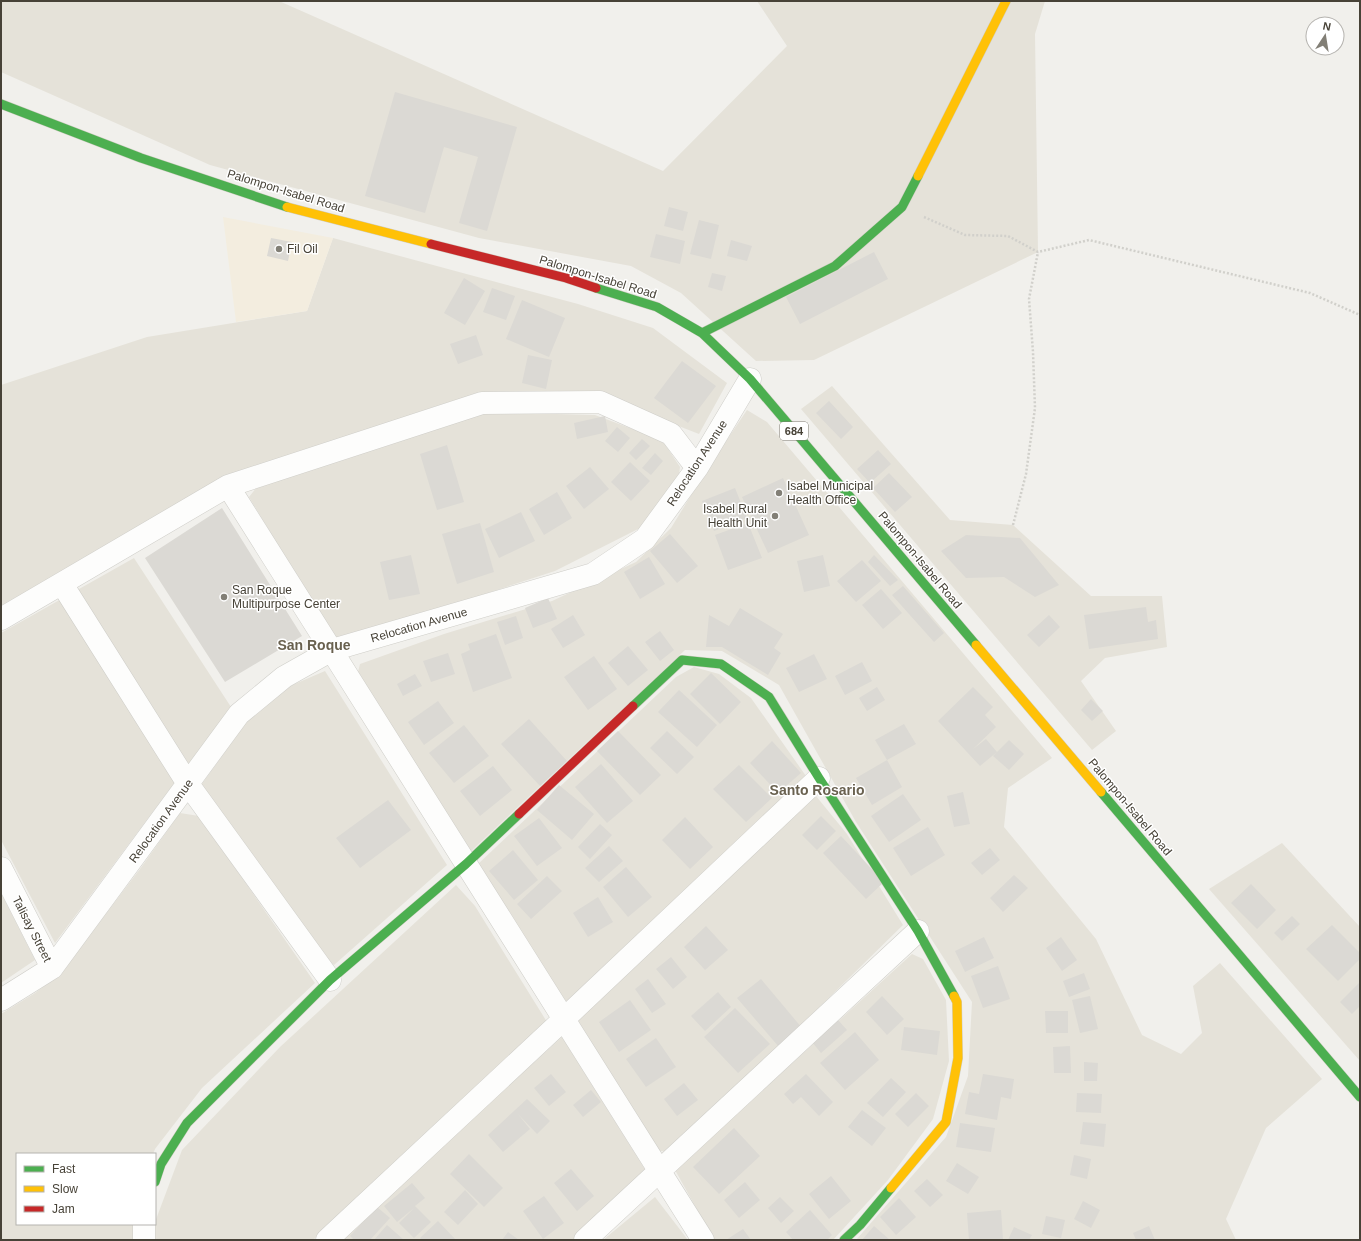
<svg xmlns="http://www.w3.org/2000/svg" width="1361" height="1241" viewBox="0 0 1361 1241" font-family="Helvetica,sans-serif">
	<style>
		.residential { fill: #e5e2d9 }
		.commercial { fill: #f3eddf }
		.building { fill: #dbd9d4 }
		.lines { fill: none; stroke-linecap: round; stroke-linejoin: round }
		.street-casing { stroke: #cfcec9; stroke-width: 23 }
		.fast-casing { stroke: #d0cdc3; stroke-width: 10 }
		.slow-casing { stroke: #d0cdc3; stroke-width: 10 }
		.jam-casing { stroke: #d0cdc3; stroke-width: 10 }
		.path { stroke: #d1d0cb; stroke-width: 2.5; stroke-dasharray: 2 2; stroke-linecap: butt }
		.street { stroke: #fdfdfc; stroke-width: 22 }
		.fast { stroke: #4caf50; stroke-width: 9 }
		.slow { stroke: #ffc107; stroke-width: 9 }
		.jam { stroke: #c62828; stroke-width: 9 }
		.poi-dot { fill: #827f76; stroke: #fff; stroke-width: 1.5 }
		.labels { text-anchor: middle; stroke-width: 3; stroke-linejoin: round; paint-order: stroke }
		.shield { fill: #fff; stroke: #7e7b73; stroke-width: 1 }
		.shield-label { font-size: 11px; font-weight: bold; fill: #474237 }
		.street-label { font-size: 12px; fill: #474237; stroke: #fff }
		.poi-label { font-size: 12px; fill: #474237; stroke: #fff; text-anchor: start }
		.quarter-label { font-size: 14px; font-weight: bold; fill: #69614f; stroke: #fff }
	</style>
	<rect width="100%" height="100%" fill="#f1f0ec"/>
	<!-- residential -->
	<path class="residential" d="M1 1H279L663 171 787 46 757 1H1045L1035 34 1038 252 814 360 756 361 681 293 631 266 479 238 210 165 1 72Z
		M333 238 578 304 653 328 727 383 699 434 612 400 493 393 458 399 226 476 1 608V385L147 337 307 311Z
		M832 386 950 520 1013 525 1091 596H1162L1167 647 1105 658 1081 681 1116 731 1092 750 801 409Z
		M747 410 767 422 1052 758 1008 788 1004 827 1096 939 1142 1035 1181 1054 1202 1033 1193 986 1220 963 1322 1079 1266 1128 1226 1219 1236 1240H856L946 1137 968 1076 972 1002 856 822 779 685 722 651 685 650 469 853 357 676 360 664 444 634 552 601 636 562 671 528 704 474Z
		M482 412 595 415 662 440 680 467 678 483 642 527 555 571 347 639 333 637 249 497 257 487Z
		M134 558 231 707 55 943 1 840V633Z
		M694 667 719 674 751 698 806 776 569 1006 476 866 676 677Z
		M325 671 447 865 334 965 324 959 199 788 248 720 290 686Z
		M816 796 847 834 903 925 672 1152 660 1151 577 1027 581 1014 808 797Z
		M180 813 199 816 315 983 202 1088 155 1149 153 1154H17V1224H134V1240H1V1014L35 993 60 974 140 869Z
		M1282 843 1360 927V1061L1209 889Z
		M456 885 475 906 547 1022 313 1240H150L155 1222 182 1150 280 1047Z
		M1 893 35 960 1 983Z
		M912 954 923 959 946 1000 949 1061 933 1119 888 1180 833 1240H714L675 1170Z
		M562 1037 646 1171 637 1183 574 1240H339Z
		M655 1197 688 1240H603Z"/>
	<!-- commercial -->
	<path class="commercial" d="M223 217 333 238 307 311 236 322Z"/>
	<!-- building -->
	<path class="building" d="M395 92 517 127 487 231 459 223 478 157 444 147 425 213 365 196Z
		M669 207 688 212 683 231 664 226Z
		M699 220 719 225 711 259 690 254Z
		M656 234 685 241 680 264 650 257Z
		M271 238 292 242 288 261 267 256Z
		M731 240 752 246 747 261 727 256Z
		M874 252 888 279 800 324 786 297Z
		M712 273 726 276 722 291 708 287Z
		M464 278 485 291 465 325 444 313Z
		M492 288 515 296 506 320 483 312Z
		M522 300 565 318 549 357 506 339Z
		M476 335 483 355 458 364 450 344Z
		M528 355 552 360 546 389 522 383Z
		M682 361 716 386 688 423 654 398Z
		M829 401 853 427 841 439 816 413Z
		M605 416 608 432 577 439 574 423Z
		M617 427 630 438 618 452 605 441Z
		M642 439 650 446 636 460 629 453Z
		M447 445 464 502 437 510 420 454Z
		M878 450 891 464 870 483 857 469Z
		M655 453 663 461 651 475 642 468Z
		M630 462 650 481 631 501 611 482Z
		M590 467 609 489 584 509 566 486Z
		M889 473 912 497 895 512 873 488Z
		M783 478 809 535 768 553 742 497Z
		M735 488 747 518 714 531 702 501Z
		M557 492 572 518 544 535 529 509Z
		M222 508 302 636 225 682 145 558Z
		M521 512 535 541 499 558 485 529Z
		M480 523 494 572 457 584 442 534Z
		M748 523 762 558 728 570 715 535Z
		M670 534 698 566 677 583 650 551Z
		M966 535 1020 538 1059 585 1035 597 1004 577 966 578 941 551Z
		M411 555 420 594 389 600 380 562Z
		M823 555 830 586 804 592 797 561Z
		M874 555 898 580 890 586 868 562Z
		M649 557 665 584 640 599 624 572Z
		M862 560 881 581 856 602 837 581Z
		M903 586 944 633 934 642 892 595Z
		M881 589 902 613 883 629 862 605Z
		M548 598 557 619 533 628 525 608Z
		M1146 607 1148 622 1156 620 1158 639 1089 649 1084 615Z
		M740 608 783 634 774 648 781 653 768 675 722 647H706L709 615 729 626Z
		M573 615 585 635 563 648 551 629Z
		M1049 615 1060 627 1039 647 1027 635Z
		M516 616 523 638 505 645 497 622Z
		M660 631 674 650 660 661 645 642Z
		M496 634 512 678 473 692 461 654 470 650 468 644Z
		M628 646 648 670 628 686 608 663Z
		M448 653 455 674 431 682 423 661Z
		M814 654 827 679 799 692 786 668Z
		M594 656 617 689 588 710 564 677Z
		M862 662 872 681 845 695 835 676Z
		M711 673 741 702 720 724 690 694Z
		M415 674 422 686 403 696 397 684Z
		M877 687 885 700 867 711 859 698Z
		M973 687 993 707 985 715 996 727 973 749 986 739 997 752 980 766 938 721Z
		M679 690 717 725 697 747 658 712Z
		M1091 699 1103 711 1092 721 1081 710Z
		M438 701 454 723 424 745 408 722Z
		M529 719 567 761 540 786 501 744Z
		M904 724 916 744 887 760 902 787 872 805 856 778 887 760 875 740Z
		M464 725 489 756 454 783 429 753Z
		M618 731 661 775 640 795 597 751Z
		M667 731 694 757 677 774 650 748Z
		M1009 740 1024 754 1009 770 993 756Z
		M772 741 801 773 778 793 750 763Z
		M601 764 633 801 607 823 575 787Z
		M739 765 772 798 746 822 713 789Z
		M493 766 512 790 480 816 460 791Z
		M559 785 594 814 572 840 537 810Z
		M963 792 970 824 954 827 947 796Z
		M903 794 921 820 889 842 871 816Z
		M388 800 411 830 360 868 336 838Z
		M821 816 836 831 817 850 802 835Z
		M685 817 713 847 690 869 662 840Z
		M539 818 562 848 537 866 514 836Z
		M600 824 612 835 590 859 578 847Z
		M928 827 945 855 911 876 893 848Z
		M841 836 884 882 866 899 823 853Z
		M609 846 623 861 599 882 585 868Z
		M990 848 1000 860 982 875 971 863Z
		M513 850 538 880 514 900 489 871Z
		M626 867 652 897 628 917 603 887Z
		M1014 875 1028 888 1003 912 990 898Z
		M547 876 562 891 531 919 517 904Z
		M1251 884 1276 910 1257 929 1231 903Z
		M598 897 613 922 588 937 573 913Z
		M1292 916 1300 924 1282 941 1274 933Z
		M1332 925 1360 953V959L1338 981 1306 949Z
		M706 926 728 950 705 970 684 947Z
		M984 937 994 958 965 972 955 951Z
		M1061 937 1077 960 1062 971 1046 948Z
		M671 957 687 977 673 989 656 969Z
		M998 966 1010 999 983 1008 971 976Z
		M1084 973 1090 989 1069 997 1063 981Z
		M648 979 666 1004 652 1013 635 989Z
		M761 979 802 1028 779 1047 737 998Z
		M1360 982V1006L1352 1014 1340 1002Z
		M718 992 731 1007 705 1031 691 1016Z
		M882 996 904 1019 887 1035 866 1012Z
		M1090 996 1098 1029 1080 1033 1072 1000Z
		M630 1000 651 1030 619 1052 599 1022Z
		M735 1008 770 1044 738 1073 704 1037Z
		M1045 1011H1068V1033H1046Z
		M838 1020 847 1030 821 1053 812 1042Z
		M904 1027 940 1031 937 1055 901 1050Z
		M855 1032 879 1060 845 1090 820 1063Z
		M656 1038 676 1067 646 1087 626 1059Z
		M1070 1046 1071 1073H1054L1053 1047Z
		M1084 1062 1098 1063 1097 1081H1084Z
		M551 1074 566 1092 549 1106 534 1088Z
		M806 1074 833 1102 819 1116 801 1097 793 1104 784 1094Z
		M983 1074 1014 1079 1011 1099 1001 1097 997 1120 965 1114 969 1092 979 1094Z
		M891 1078 906 1092 883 1117 867 1103Z
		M684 1083 698 1100 677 1116 664 1099Z
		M591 1090 601 1102 583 1117 573 1105Z
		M916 1093 929 1106 908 1127 895 1114Z
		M1077 1093 1102 1094 1101 1113 1076 1112Z
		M527 1099 550 1121 537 1134 518 1114 530 1129 503 1152 488 1135Z
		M862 1110 886 1128 872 1146 848 1127Z
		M1083 1122 1106 1124 1104 1147 1080 1144Z
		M960 1123 995 1128 991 1152 956 1147Z
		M734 1128 760 1156 719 1194 693 1167Z
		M469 1154 503 1188 484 1207 450 1174Z
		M1074 1155 1091 1159 1087 1179 1070 1175Z
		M957 1163 979 1177 968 1194 946 1181Z
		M571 1169 594 1196 577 1211 554 1183Z
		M831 1176 851 1201 829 1219 809 1194Z
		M927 1179 943 1195 930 1207 914 1191Z
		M745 1182 760 1200 739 1218 724 1200Z
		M412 1183 425 1198 415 1206 431 1222 414 1238 399 1223 414 1208 397 1222 384 1206Z
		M465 1190 478 1204 458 1225 444 1212Z
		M544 1196 564 1223 543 1239 523 1211Z
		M780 1197 794 1211 781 1223 768 1208Z
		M899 1198 916 1217 896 1235 880 1217Z
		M1083 1201 1100 1210 1091 1228 1074 1219Z
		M377 1207 390 1218 370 1240H354L350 1236Z
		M810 1210 832 1235 827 1240H793L786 1232Z
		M1001 1210 1003 1240H969L967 1213Z
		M1046 1216 1065 1220 1061 1238 1042 1234Z
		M438 1221 456 1240H422L420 1238Z
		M387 1225 404 1240H374Z
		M874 1226 890 1240H862Z
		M1149 1226 1155 1240H1136L1133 1233Z
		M1014 1227 1032 1235 1029 1240H1008Z
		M743 1229 751 1240H726Z
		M508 1232 519 1240H502Z"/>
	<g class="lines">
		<defs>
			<path id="street" d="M228 486 703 1240
				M62 584 188 784 330 980
				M1 619 228 486 482 403 600 402 671 434 697 468
				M1 868 52 968
				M1 1000 52 968 239 714 284 677 332 650 593 574 645 539 697 468 750 379
				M144 1240V1224
				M327 1240 564 1019 819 778
				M585 1240 918 931"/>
			<path id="fast" d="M1 104 141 158 287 207
				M596 288 657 307 702 333 750 379 976 645
				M702 333 835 266 902 207 918 176
				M633 706 682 660 721 664 769 697 819 778 918 931 954 996
				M1101 792 1360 1097
				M155 1182 161 1164 187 1123 330 980 466 864 519 814
				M844 1240 860 1225 891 1188"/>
			<path id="slow" d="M918 176 1006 1
				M287 207 431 244
				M976 645 1101 792
				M891 1188 946 1122 958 1058 957 1002 954 996"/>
			<path id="jam" d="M431 244 566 278 596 288
				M519 814 633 706"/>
		</defs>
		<!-- street casing -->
		<use href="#street" class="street-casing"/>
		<!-- fast casing -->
		<use href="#fast" class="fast-casing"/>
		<!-- slow casing -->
		<use href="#slow" class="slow-casing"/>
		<!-- jam casing -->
		<use href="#jam" class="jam-casing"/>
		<!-- path -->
		<path class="path" d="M924 217 965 235 1008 236 1038 252 1089 240 1310 293 1360 315
			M1013 525 1026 474 1035 408 1033 352 1029 299 1038 252"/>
		<!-- street -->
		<use href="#street" class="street"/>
		<!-- fast -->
		<use href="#fast" class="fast"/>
		<!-- slow -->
		<use href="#slow" class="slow"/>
		<!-- jam -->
		<use href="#jam" class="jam"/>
	</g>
	<!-- markers -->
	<g class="poi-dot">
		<circle cx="279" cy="249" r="4"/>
		<circle cx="779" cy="493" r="4"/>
		<circle cx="775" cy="516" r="4"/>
		<circle cx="224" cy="597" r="4"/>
	</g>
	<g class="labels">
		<!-- shield labels -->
		<rect class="shield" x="780" y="422" width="28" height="18" rx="3"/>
		<g class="shield-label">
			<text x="794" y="435">684</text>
		</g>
		<!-- street labels -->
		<g class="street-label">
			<text transform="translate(286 191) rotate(17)" y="4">Palompon-Isabel Road</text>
			<text transform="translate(598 277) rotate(17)" y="4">Palompon-Isabel Road</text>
			<text transform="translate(697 463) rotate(-57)" y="4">Relocation Avenue</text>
			<text transform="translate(920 560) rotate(50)" y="4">Palompon-Isabel Road</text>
			<text transform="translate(419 625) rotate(-16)" y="4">Relocation Avenue</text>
			<text transform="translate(1130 807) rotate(50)" y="4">Palompon-Isabel Road</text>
			<text transform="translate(161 821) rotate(-54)" y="4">Relocation Avenue</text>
			<text transform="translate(32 929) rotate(63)" y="4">Talisay Street</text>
		</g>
		<!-- poi labels -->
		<g class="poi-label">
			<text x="287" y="253">Fil Oil</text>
			<text x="787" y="490">Isabel Municipal<tspan x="787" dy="14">Health Office</tspan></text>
			<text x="767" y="513" text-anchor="end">Isabel Rural<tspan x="767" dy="14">Health Unit</tspan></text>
			<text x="232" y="594">San Roque<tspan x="232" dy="14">Multipurpose Center</tspan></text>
		</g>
		<!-- quarter labels -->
		<g class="quarter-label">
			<text x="314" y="650">San Roque</text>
			<text x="817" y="795">Santo Rosario</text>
		</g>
	</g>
	<!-- border -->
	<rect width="1361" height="1241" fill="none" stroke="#474237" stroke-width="4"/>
	<!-- legend -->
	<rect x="16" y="1153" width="140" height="72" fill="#ffffff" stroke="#b5b3af"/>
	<rect x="24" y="1166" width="20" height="6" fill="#4caf50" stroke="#b5b3af"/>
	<text x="52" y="1173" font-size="12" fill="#474237">Fast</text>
	<rect x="24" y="1186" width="20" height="6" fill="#ffc107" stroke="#b5b3af"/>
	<text x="52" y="1193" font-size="12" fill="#474237">Slow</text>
	<rect x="24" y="1206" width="20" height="6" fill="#c62828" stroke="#b5b3af"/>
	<text x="52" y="1213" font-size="12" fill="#474237">Jam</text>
	<!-- north arrow -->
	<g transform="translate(1325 36) rotate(12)"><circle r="19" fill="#ffffff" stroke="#b5b3af"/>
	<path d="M0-3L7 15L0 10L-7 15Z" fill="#827f76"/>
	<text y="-6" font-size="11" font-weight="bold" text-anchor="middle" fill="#474237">N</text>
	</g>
</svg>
